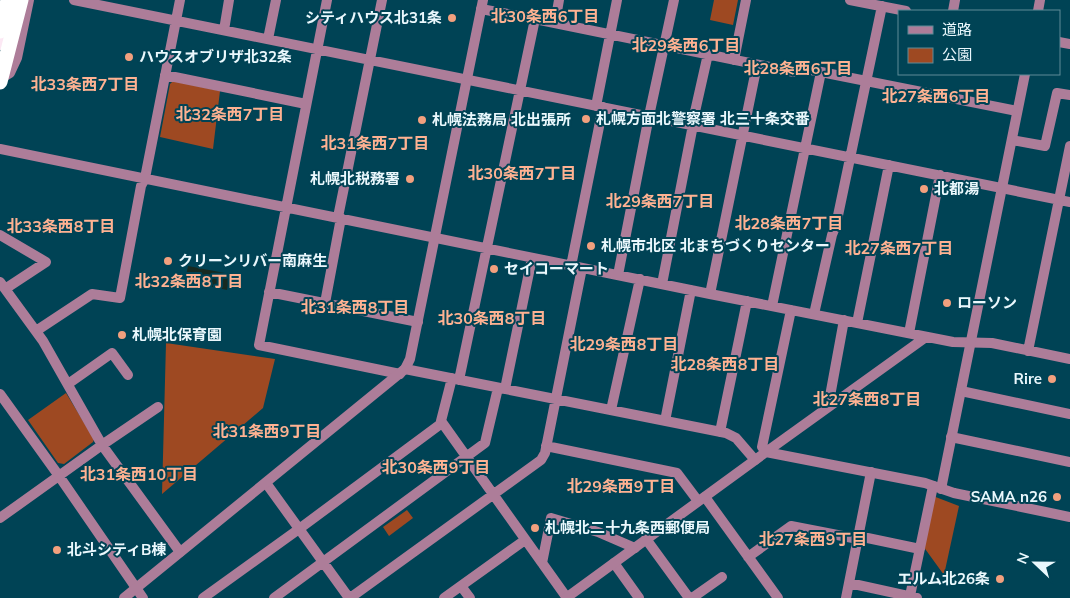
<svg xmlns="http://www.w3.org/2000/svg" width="1070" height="598" viewBox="0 0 1070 598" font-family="Mulish,'Noto Sans JP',sans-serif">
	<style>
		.green { fill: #9e4922 }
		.water { fill: #172a21 }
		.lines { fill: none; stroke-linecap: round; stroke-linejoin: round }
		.minor { stroke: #ad7d99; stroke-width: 10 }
		.tertiary { stroke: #ad7d99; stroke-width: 10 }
		.trunk { stroke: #fce8f4; stroke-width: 14 }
		.motorway { stroke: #fff; stroke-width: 15 }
		.motorway-bridge { stroke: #fff; stroke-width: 15 }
		.poi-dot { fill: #f2a07e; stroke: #004355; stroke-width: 2 }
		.labels { text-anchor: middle; stroke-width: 4; stroke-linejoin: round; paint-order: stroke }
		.poi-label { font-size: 15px; font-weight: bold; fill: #eaf8fd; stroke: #004355; text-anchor: start }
		.neighbourhood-label { font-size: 16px; font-weight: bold; fill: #feb292; stroke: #004355 }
	</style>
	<rect width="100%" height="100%" fill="#004355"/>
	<!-- green -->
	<path class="green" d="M714 0H738L733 25 710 20Z
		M173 81 220 91 213 149 160 137 170 84Z
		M166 343 275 359 263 408 162 494Z
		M66 393 94 439 93 442 64 464 58 463 28 420Z
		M933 496 959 506 944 575 923 546Z
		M407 510 413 518 389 536 383 527Z"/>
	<!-- water -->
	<path class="water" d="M188 266 230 274 227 290 185 281Z"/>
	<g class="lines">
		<!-- minor -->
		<path class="minor" d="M74 0 1070 202
			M327 0 259 345 400 374
			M850 0 906 11
			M481 9 535 19 794 72 801 68 1017 111
			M953 11 955 0
			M555 23 559 0
			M224 30 229 0
			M268 39 276 0
			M1059 42 1070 44
			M734 60 746 0
			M165 75 306 104
			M0 79 10 73 17 58 29 0
			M596 106 617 0
			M692 125 708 54
			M1012 140 1045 146 1057 93 1070 95
			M0 149 710 294 953 342 992 343 1070 359
			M338 217 382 0
			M0 235 46 262 5 289
			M571 266 603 107
			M618 275 649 116 674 0
			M0 282 43 341 102 445 180 552
			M662 284 693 125
			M269 292 418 322
			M710 294 757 65
			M325 303 341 218
			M772 306 821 72
			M791 310 762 447 766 452 926 337
			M814 314 832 235 836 225 882 6
			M857 323 889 165
			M36 331 92 294 120 298 141 186 145 178 180 0
			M909 333 940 175
			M1028 351 1070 146
			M405 369 726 433 736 438 755 460
			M452 378 441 421 567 598
			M459 380 535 19
			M68 384 112 353 128 375
			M505 389 532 258
			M961 391 1070 414
			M0 394 59 476 143 598
			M828 407 844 320
			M611 410 640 279
			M665 421 691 290
			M720 432 747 301
			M951 437 1070 462
			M546 446 677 473 698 501
			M266 483 349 598
			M705 497 778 598
			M0 518 102 445 158 407
			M858 536 920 549
			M646 539 689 598
			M748 557 791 526 858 539
			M542 563 551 518 598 532 635 548
			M614 563 639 598
			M849 583 917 598
			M461 586 470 598
			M910 596 933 486
			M203 598 299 529 442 423
			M274 598 485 443 498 388
			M350 598 541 460 545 453 582 268
			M444 598 525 540
			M692 598 722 577
			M846 598 871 472"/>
		<!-- tertiary -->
		<path class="tertiary" d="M1038 11 1040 0
			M941 489 1025 74
			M124 598 405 369 410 359 483 0
			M566 598 766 452 925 483 954 493 1070 517"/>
		<!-- trunk -->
		<path class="trunk" d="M0 43 6 20"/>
		<!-- motorway -->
		<path class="motorway" d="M0 31 8 0"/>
		<!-- motorway-bridge -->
		<path class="motorway-bridge" d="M0 82 21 0"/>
	</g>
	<!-- markers -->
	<g class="poi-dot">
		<circle cx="452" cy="18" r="5"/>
		<circle cx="129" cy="57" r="5"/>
		<circle cx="586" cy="119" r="5"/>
		<circle cx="422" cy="120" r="5"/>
		<circle cx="410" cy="179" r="5"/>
		<circle cx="924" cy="189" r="5"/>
		<circle cx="591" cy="246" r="5"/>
		<circle cx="168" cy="261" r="5"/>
		<circle cx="494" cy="269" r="5"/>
		<circle cx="947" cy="303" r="5"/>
		<circle cx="122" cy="335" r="5"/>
		<circle cx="1052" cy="379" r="5"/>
		<circle cx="1057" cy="497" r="5"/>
		<circle cx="535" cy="528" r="5"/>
		<circle cx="57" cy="550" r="5"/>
		<circle cx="1000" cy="579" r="5"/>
	</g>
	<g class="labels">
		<!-- poi labels -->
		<g class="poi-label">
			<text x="442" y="23" text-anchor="end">シティハウス北31条</text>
			<text x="139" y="62">ハウスオブリザ北32条</text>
			<text x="596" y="124">札幌方面北警察署 北三十条交番</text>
			<text x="432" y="125">札幌法務局 北出張所</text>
			<text x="400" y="184" text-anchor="end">札幌北税務署</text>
			<text x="934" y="194">北都湯</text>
			<text x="601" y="251">札幌市北区 北まちづくりセンター</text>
			<text x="178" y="266">クリーンリバー南麻生</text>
			<text x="504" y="274">セイコーマート</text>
			<text x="957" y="308">ローソン</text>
			<text x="132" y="340">札幌北保育園</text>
			<text x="1042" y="384" text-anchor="end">Rire</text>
			<text x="1047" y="502" text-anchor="end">SAMA n26</text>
			<text x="545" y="533">札幌北二十九条西郵便局</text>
			<text x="67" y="555">北斗シティB棟</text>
			<text x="990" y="584" text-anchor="end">エルム北26条</text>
		</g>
		<!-- neighbourhood labels -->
		<g class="neighbourhood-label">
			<text x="545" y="22">北30条西6丁目</text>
			<text x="686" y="51">北29条西6丁目</text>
			<text x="798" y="74">北28条西6丁目</text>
			<text x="85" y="90">北33条西7丁目</text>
			<text x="936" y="102">北27条西6丁目</text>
			<text x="230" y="120">北32条西7丁目</text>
			<text x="375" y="149">北31条西7丁目</text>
			<text x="522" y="179">北30条西7丁目</text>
			<text x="660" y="207">北29条西7丁目</text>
			<text x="789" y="229">北28条西7丁目</text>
			<text x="61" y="232">北33条西8丁目</text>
			<text x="899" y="254">北27条西7丁目</text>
			<text x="189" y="287">北32条西8丁目</text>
			<text x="355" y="313">北31条西8丁目</text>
			<text x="492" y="324">北30条西8丁目</text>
			<text x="624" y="350">北29条西8丁目</text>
			<text x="725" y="370">北28条西8丁目</text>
			<text x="867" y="405">北27条西8丁目</text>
			<text x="267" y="437">北31条西9丁目</text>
			<text x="436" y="473">北30条西9丁目</text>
			<text x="139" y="480">北31条西10丁目</text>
			<text x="621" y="492">北29条西9丁目</text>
			<text x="813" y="545">北27条西9丁目</text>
		</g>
	</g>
	<!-- legend -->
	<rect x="898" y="10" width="162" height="65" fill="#004355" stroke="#5e8b98"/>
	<rect x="908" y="26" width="25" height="8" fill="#ad7d99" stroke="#5e8b98"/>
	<text x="942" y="35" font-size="15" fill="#eaf8fd">道路</text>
	<rect x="908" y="48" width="25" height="15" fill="#9e4922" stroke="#5e8b98"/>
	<text x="942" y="60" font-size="15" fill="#eaf8fd">公園</text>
	<!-- north arrow -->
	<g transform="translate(1035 563) rotate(292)" stroke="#004355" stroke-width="4" paint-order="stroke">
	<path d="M0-4L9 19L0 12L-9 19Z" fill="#eaf8fd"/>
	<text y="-8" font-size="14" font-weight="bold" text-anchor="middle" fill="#eaf8fd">N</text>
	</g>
</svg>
